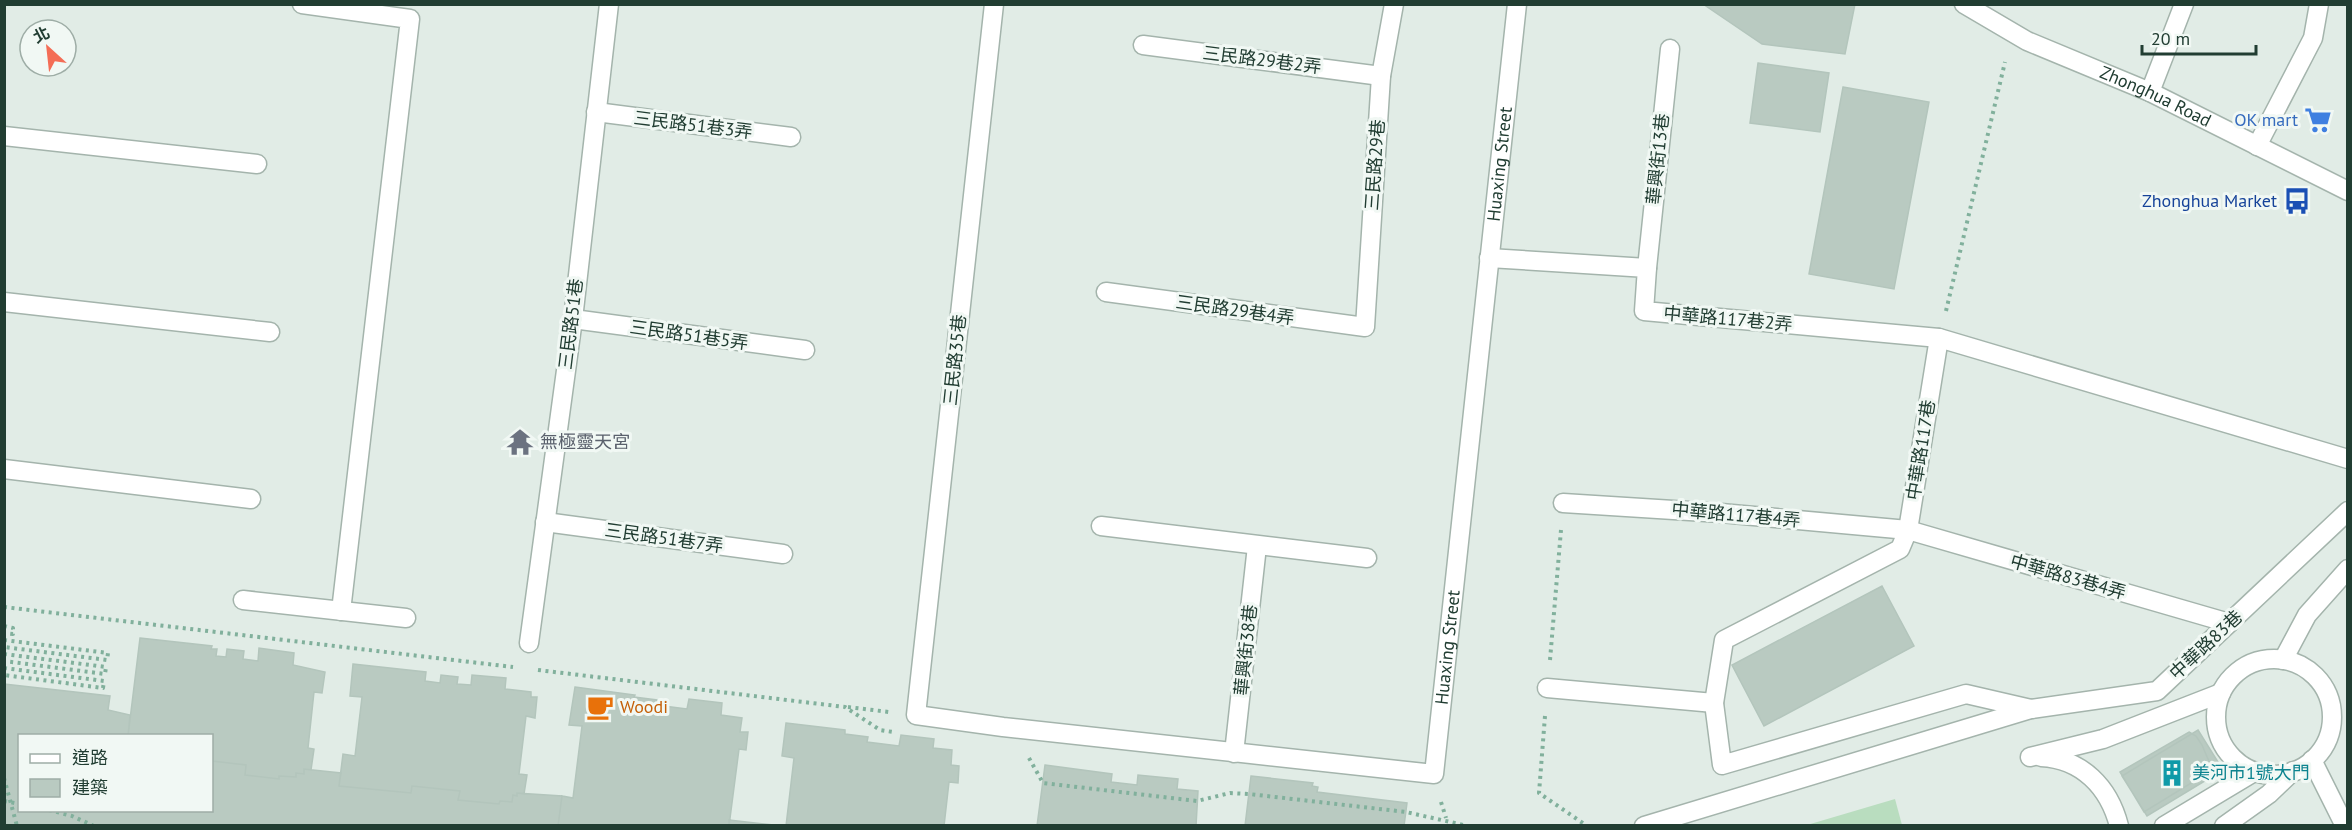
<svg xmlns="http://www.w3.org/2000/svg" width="2352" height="830" viewBox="0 0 2352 830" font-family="'PT Sans','Noto Sans TC',sans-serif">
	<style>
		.green { fill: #b9ddbf }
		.building { fill: #b9cac1; stroke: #b3c5bc; stroke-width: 1.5 }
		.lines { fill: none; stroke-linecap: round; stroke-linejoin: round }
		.minor-casing { stroke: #a4b4ac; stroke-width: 21 }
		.path { stroke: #81b09c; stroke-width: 4; stroke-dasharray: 3 4.5; stroke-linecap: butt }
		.minor { stroke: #fff; stroke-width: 18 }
		.path-bridge { stroke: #81b09c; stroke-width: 4; stroke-dasharray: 3 4.5; stroke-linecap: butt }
		.labels { text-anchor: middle; stroke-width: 6; stroke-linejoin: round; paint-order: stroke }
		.street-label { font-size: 18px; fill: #213d32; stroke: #f1f8f4 }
		.shop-label { font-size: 18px; fill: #366cbe; stroke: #f1f8f4; text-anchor: end }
		.transit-label { font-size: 18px; fill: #164399; stroke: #f1f8f4; text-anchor: end }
		.worship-label { font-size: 18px; fill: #5b616d; stroke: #f1f8f4; text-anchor: start }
		.food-label { font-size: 18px; fill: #c56008; stroke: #f1f8f4; text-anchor: start }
		.culture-label { font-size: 18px; fill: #0d838f; stroke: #f1f8f4; text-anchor: start }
	</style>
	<rect width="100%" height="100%" fill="#e1ece6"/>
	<!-- green -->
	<path class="green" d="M1895 799 1902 825H1807Z"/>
	<!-- building -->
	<path class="building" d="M1703 4H1855L1845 54 1762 44Z
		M1758 63 1829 73 1820 132 1750 123Z
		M1843 87 1929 102 1894 289 1809 274Z
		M1882 586 1914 646 1764 726 1732 665Z
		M140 638 212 646 211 649H217L216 656 226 657 227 649 244 651 243 659 258 661 259 648 294 653 293 665 325 672 322 693 314 692 308 748 314 749 311 770 304 769V774L296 773V777L279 776V779L245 775 246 765 212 761V736H128Z
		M353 664 426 672 425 681 440 683 441 675 458 677 457 684 471 685 472 675 506 678 505 689 531 692V697H537L535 718 526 716 519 774 527 775 524 794 517 793V796L513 795 512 802 500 801 499 804 458 800 460 791 412 786 411 793 339 786 343 754 355 756 362 697 350 696Z
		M4 684 110 696 108 710 130 715 128 736H20V810H212V761L246 765 245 775 279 779V776L296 777V773L304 774V769L341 773 339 786 411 793 412 786 460 791 458 800 499 804 500 801 512 802 513 795 517 796V793L562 796 558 826H4Z
		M575 687 635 695 634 697 657 700 656 705 687 709 689 699 722 703 721 715 742 718 740 732H748L746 750 739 749 729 826H558L562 796 573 798 582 726 569 725Z
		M786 723 845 730V734L868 737 867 742 899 746 901 735 934 739 933 748 952 750 951 765 959 766 958 783 949 782 944 826H786L794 758 782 756Z
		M2198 730 2223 770 2147 816 2122 776Z
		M2189 732 2196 736 2202 745 2211 766 2206 774 2144 812 2120 772Z
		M1045 765 1112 774 1111 782 1137 785 1138 775 1178 779 1177 789 1198 791 1196 826H1037Z
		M1251 776 1313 783 1312 786 1318 787 1317 792 1407 803 1404 826H1245Z
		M729 820 773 825V826H729Z"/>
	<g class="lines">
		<defs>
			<g id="minor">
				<path d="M302 4 410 19 341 611"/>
				<path id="s1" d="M994 4 916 715 1003 727 1434 774 1517 4"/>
				<path id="s2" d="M1964 4 2027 41 2150 92 2348 191"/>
				<path d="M1143 45 1381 76"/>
				<path d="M2150 92 2184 4"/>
				<path d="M596 112 791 137"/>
				<path d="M4 136 257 164"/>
				<path d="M2257 146 2313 38 2319 4"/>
				<path d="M1489 258 1647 268 1644 311 1939 338 2348 459"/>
				<path d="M1647 268 1670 49"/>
				<path d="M1106 292 1365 327 1381 76 1394 4"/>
				<path d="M4 302 270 332"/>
				<path d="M573 319 805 350"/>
				<path d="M1939 338 1908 530 1900 549 1724 640 1714 703 1722 765 1966 694 2031 709"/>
				<path d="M4 469 251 499"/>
				<path d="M1563 503 1721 513 1908 530 2229 623"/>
				<path d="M545 522 783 554"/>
				<path d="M1101 526 1367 558"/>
				<path d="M243 600 406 618"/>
				<path d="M529 643 573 319 609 4"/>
				<circle cx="2274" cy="717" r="58"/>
				<path d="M2283 660 2307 615 2348 569"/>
				<path d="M1547 688 1714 703"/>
				<path d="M1234 753 1257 546"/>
				<path d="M2030 757 2103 739 2221 693"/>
				<path d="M2041 757C2082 759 2109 787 2119 826"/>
				<path d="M2312 760 2345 826"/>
				<path d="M1644 826 2031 709 2157 691 2348 511"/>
				<path d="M2164 826 2254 772"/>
				<path d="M2224 826 2269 794 2293 771"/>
			</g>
		</defs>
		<!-- minor casing -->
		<use href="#minor" class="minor-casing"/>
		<!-- path -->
		<path class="path" d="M1946 311 2005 62
			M4 607 513 667
			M4 626 13 628V634L4 633
			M4 640 108 653 107 660 4 647
			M4 654 106 667 105 674 4 661
			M1550 660 1561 530
			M4 668 104 681 103 688 4 675
			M538 670 845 707 880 730 893 732
			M848 707 889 712
			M1545 716 1539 793 1587 826
			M1029 758 1043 783 1197 801 1230 793 1249 794 1406 812 1468 826
			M4 778 17 826
			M1441 802 1446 818
			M49 810 72 816 94 826"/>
		<!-- minor -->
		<use href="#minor" class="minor"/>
		<!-- path-bridge -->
		<path class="path-bridge" d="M4 801 20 804"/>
	</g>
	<!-- icons -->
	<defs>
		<symbol id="supermarket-bare" viewBox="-9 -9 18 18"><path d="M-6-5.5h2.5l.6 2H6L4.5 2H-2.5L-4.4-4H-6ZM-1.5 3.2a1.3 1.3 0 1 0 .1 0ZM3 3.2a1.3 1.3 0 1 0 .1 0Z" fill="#3f7fe0" stroke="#f1f8f4" stroke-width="2.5" paint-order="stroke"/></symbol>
		<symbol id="bus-bare" viewBox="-9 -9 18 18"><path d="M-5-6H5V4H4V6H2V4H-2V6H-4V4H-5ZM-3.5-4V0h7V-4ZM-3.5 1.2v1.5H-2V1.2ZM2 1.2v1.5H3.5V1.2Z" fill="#1a4fb4" stroke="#f1f8f4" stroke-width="2.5" paint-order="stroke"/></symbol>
		<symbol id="temple-bare" viewBox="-9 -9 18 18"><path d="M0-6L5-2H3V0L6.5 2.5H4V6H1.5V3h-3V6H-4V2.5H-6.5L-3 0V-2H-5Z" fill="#6b7280" stroke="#f1f8f4" stroke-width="2.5" paint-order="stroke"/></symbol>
		<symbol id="cafe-bare" viewBox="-9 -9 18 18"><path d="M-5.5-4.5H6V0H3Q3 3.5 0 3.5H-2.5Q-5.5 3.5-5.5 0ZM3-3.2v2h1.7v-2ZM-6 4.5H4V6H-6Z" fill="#e8710a" stroke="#f1f8f4" stroke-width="2.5" paint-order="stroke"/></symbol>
		<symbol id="building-bare" viewBox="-9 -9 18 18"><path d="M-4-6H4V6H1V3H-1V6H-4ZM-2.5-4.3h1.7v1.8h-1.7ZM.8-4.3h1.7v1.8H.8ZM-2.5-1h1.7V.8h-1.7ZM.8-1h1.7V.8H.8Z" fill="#0f9aa8" stroke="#f1f8f4" stroke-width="2.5" paint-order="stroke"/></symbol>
	</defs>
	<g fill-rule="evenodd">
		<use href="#supermarket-bare" x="2299" y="101" width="38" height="38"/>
		<use href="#bus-bare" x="2278" y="182" width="38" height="38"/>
		<use href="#temple-bare" x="501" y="423" width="38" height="38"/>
		<use href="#cafe-bare" x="581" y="688" width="38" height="38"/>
		<use href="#building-bare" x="2153" y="754" width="38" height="38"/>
	</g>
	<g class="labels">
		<!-- street labels -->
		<g class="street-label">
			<text transform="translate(1262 60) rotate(7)" y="6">三民路29巷2弄</text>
			<text dy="6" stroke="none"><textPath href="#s2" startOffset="213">Zhonghua Road</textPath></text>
			<text transform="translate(693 125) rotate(7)" y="6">三民路51巷3弄</text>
			<text transform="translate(1658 159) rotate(-84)" y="6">華興街13巷</text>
			<text transform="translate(1375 165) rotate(-86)" y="6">三民路29巷</text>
			<text dy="6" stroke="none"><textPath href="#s1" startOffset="1850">Huaxing Street</textPath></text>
			<text transform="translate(1235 310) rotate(8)" y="6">三民路29巷4弄</text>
			<text transform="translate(1728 319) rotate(5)" y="6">中華路117巷2弄</text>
			<text transform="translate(571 324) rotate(-83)" y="6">三民路51巷</text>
			<text transform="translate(689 335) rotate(8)" y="6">三民路51巷5弄</text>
			<text transform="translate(955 360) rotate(-84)" y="6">三民路35巷</text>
			<text transform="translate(1921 450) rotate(-81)" y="6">中華路117巷</text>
			<text transform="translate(1736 515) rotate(5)" y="6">中華路117巷4弄</text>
			<text transform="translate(664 538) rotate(8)" y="6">三民路51巷7弄</text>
			<text transform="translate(2068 577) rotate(16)" y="6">中華路83巷4弄</text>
			<text transform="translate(2206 645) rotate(-43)" y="6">中華路83巷</text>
			<text dy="6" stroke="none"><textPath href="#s1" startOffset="1364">Huaxing Street</textPath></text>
			<text transform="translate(1246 650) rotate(-84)" y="6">華興街38巷</text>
		</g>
		<!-- shop labels -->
		<g class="shop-label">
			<text x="2298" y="126">OK mart</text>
		</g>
		<!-- transit labels -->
		<g class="transit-label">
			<text x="2277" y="207">Zhonghua Market</text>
		</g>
		<!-- worship labels -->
		<g class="worship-label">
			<text x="540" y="448">無極靈天宮</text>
		</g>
		<!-- food labels -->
		<g class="food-label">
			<text x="620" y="713">Woodi</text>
		</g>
		<!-- culture labels -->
		<g class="culture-label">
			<text x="2192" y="779">美河市1號大門</text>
		</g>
	</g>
	<!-- border -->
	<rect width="2352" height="830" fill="none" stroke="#213d32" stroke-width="12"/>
	<!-- legend -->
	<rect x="18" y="734" width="195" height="78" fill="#f1f8f4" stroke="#9eada6" stroke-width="1.5"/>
	<rect x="30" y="754" width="30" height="9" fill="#ffffff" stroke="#9eada6" stroke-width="1.5"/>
	<text x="72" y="764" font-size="18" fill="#213d32">道路</text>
	<rect x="30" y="779" width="30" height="18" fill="#b9cac1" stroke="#9eada6" stroke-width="1.5"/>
	<text x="72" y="794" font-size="18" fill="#213d32">建築</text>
	<!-- north arrow -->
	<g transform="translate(48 48) rotate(333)"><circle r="28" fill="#f1f8f4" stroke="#9eada6" stroke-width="1.5"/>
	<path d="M0-4.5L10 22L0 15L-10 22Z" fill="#f46d56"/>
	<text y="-9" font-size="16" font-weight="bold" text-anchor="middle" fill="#213d32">北</text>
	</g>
	<!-- scale -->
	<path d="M2142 45v9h114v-9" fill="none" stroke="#213d32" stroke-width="3"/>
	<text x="2151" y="45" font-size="18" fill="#213d32" stroke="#f1f8f4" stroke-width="4.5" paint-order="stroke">20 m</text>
</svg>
